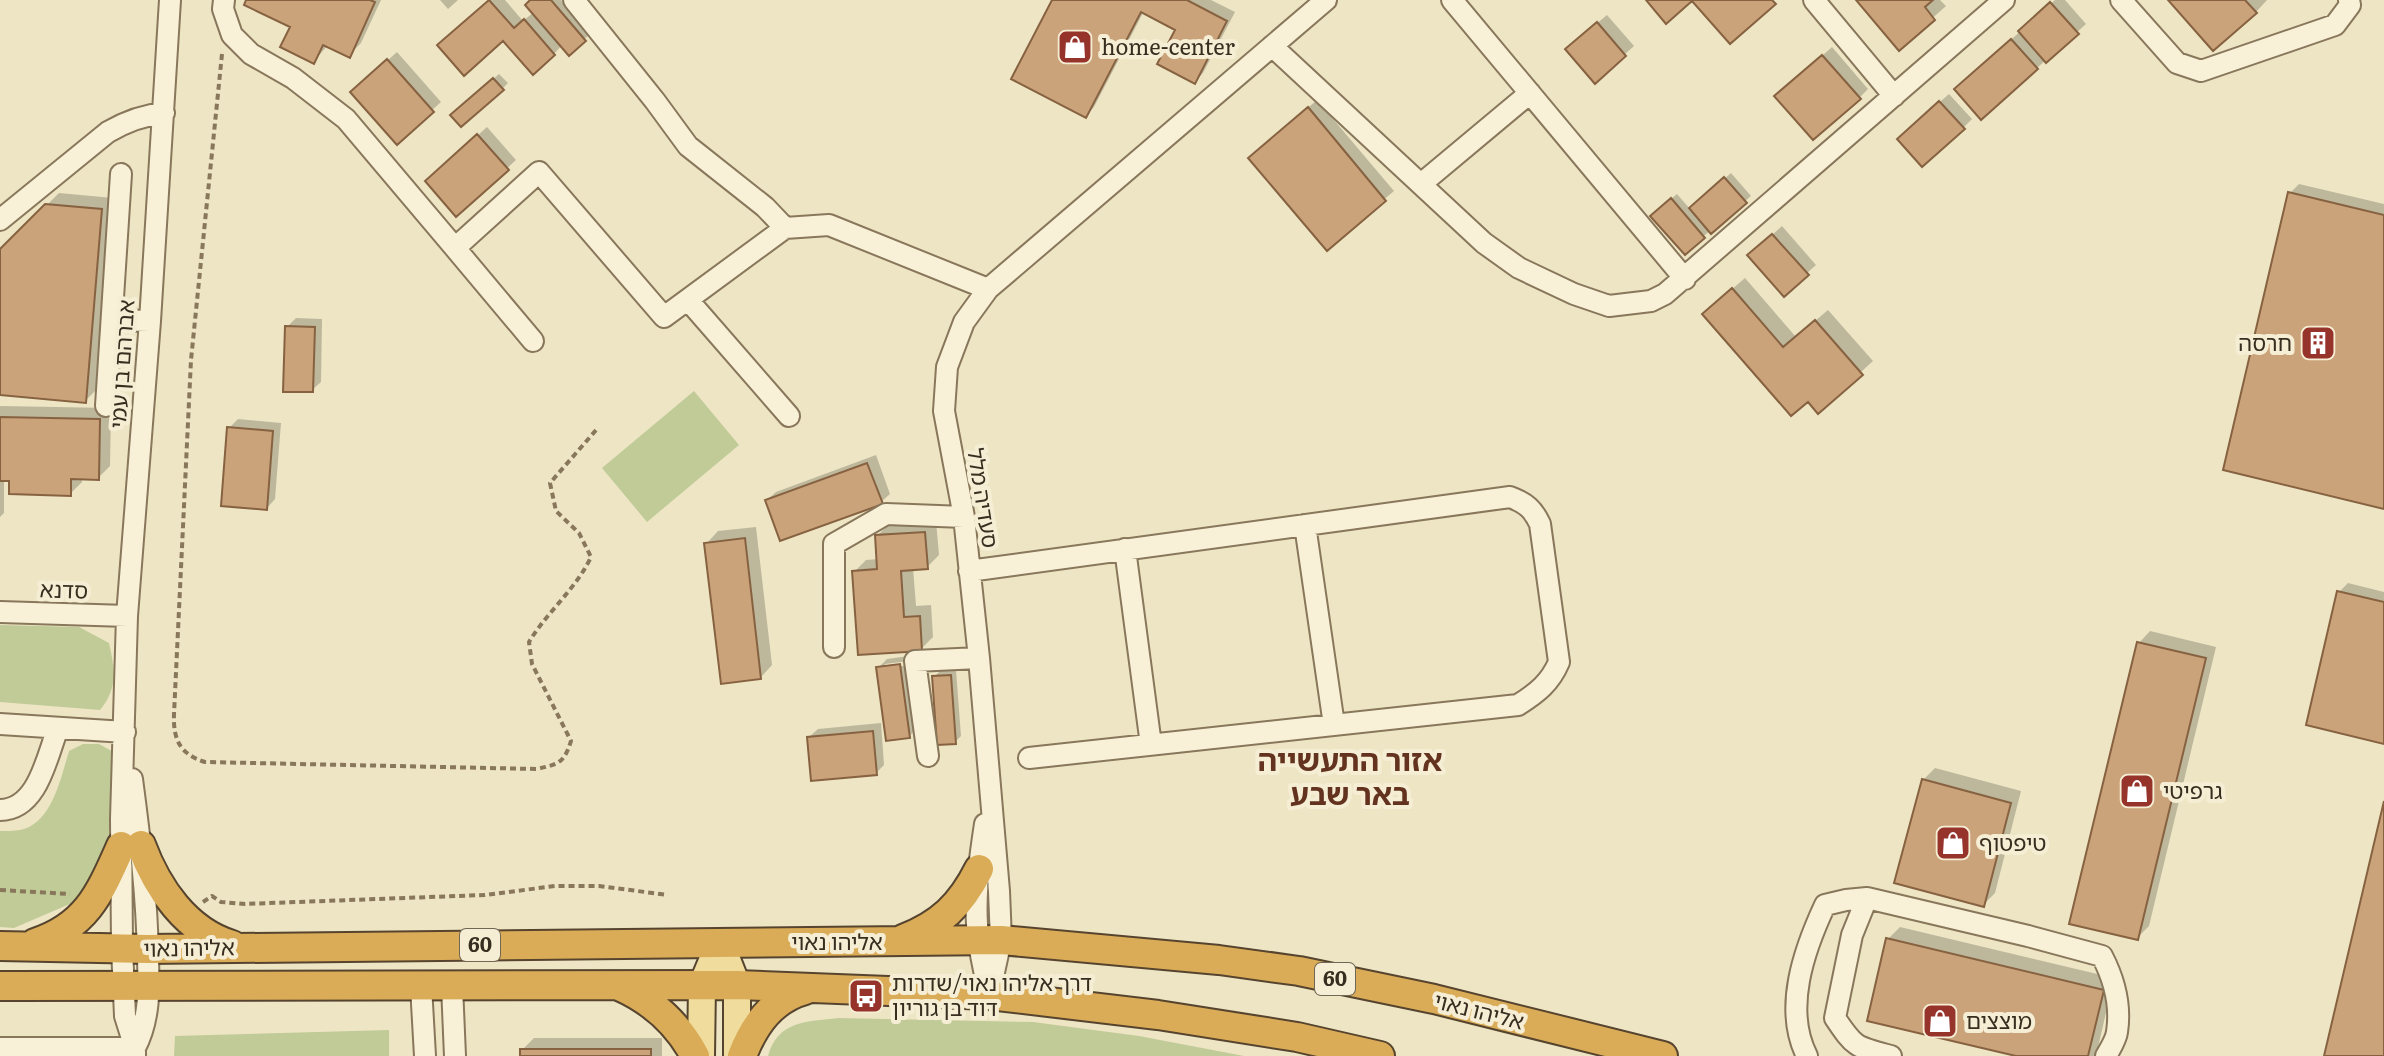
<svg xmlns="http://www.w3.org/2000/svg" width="2384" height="1056" viewBox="0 0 2384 1056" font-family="Literata,'Noto Sans Hebrew',serif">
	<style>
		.green { fill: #c1cb98 }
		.shadow { fill: #0003 }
		.building { fill: #cba37b; stroke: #866241; stroke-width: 2 }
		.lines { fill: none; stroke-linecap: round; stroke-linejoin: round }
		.minor-casing { stroke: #88775b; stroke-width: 24 }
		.major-casing { stroke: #56442f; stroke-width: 30 }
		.highway-casing { stroke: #56442f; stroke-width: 32 }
		.path { stroke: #88775b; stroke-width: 4; stroke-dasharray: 6 4; stroke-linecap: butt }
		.minor { stroke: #f8f1d8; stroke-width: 20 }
		.major { stroke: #f0dd9d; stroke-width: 26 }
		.highway { stroke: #dbac57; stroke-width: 28 }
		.labels { text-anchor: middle; stroke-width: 8; stroke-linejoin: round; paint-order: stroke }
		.shield { fill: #f5eed4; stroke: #716755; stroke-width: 2 }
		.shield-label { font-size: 20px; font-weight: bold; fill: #382d1f }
		.poi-label { font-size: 22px; fill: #382d1f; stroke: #f5eed4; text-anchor: start }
		.street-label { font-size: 22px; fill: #382d1f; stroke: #f5eed4 }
		.district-label { font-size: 30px; font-weight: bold; fill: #64331f; stroke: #f5eed4 }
	</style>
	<rect width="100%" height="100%" fill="#ede5c4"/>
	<!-- green -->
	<path class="green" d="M694 391 739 445 647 522 602 468Z
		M0 625 79 627 109 643C115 670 118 688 100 710L0 702Z
		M83 744H99L117 754 110 857 87 890 72 903 14 928 0 927V831C6 831 14 831 20 830 52 824 61 777 69 751Z
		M838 1018 1033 1022 1139 1036 1244 1056H768C778 1020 807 1022 838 1018Z
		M389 1030V1056H174L175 1036Z"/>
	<!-- shadow -->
	<path class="shadow" d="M248 0H381L361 43 349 55 328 45 314 61 293 26Z
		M440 0H458L448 9Z
		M490 0H505L523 21 534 12 532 0H561L590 34 569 53 562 45 554 54 503 39 448 36Z
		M1054 0H1211L1235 12 1203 73 1195 82 1178 29 1144 11 1094 107 1086 116Z
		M1858 0H1940L1946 6 1899 48Z
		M2055 0H2065L2086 24 2037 68 1965 81Z
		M2171 0H2267L2256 12Z
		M1607 15 1634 46 1595 81 1576 41Z
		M1832 47 1868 89 1859 98 1786 88Z
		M397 52 441 102 397 142 361 84Z
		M499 74 508 83 502 89 458 110Z
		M1949 94 1972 119 1963 128 1908 130Z
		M1317 100 1394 191 1327 248 1259 149Z
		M487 127 516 160 457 214 436 173Z
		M1731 173 1751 196 1685 252 1658 210 1677 194 1690 209Z
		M2299 184 2384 204V507L2290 193Z
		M59 193 113 198 97 389 85 401 0 393V252Z
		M1782 226 1816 265 1807 273 1759 247Z
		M1745 278 1796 337 1828 310 1873 361 1818 411 1717 302Z
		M296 318 322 319 321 382 312 390 287 327Z
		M0 406 111 408 110 466 98 478 82 477V482L70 494 4 479V513L0 517Z
		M238 419 281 423 275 499 267 508 229 428Z
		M876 455 890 494 881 502 767 500 776 492Z
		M936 521 939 555 927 567 913 568 916 606 931 605 933 637 921 649 854 572 866 560 879 559 877 536 889 524Z
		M756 527 772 665 761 677 707 543 718 531Z
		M2348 583 2384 592V742L2339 592Z
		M2150 631 2216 647 2149 926 2137 938 2139 643Z
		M909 656V661L885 664V668L910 665 918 728 909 736 878 668 887 659Z
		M956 670 961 736 955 742 934 677 940 671Z
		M881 723 884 765 876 773 809 737 818 729Z
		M1935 768 2021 791 1995 893 1983 905 1923 780Z
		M1900 927 2114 978 2096 1056H2024L1888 939Z
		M534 1038H662V1056H522V1050Z"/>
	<!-- building -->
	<path class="building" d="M246 0H370L375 2 350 58 323 45 314 64 280 47 290 27 244 5Z
		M489 0 514 28 524 19 555 55 533 75 503 41 464 76 437 45Z
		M530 0H551L586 41 569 56 525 5Z
		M1052 0H1187L1227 21 1195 84 1157 64 1175 30 1141 12 1086 118 1011 79Z
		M1646 0H1772L1776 4 1730 44 1692 1 1666 24Z
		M1856 0H1933L1925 7 1935 20 1899 51Z
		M2168 0H2245L2257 13 2213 51Z
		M2050 2 2079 34 2046 63 2018 31Z
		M1597 22 1626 56 1595 84 1565 49Z
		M2011 39 2038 69 1981 120 1954 89Z
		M1822 55 1861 99 1813 140 1774 96Z
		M387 59 434 112 397 145 350 92Z
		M493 78 504 90 461 127 450 115Z
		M1939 101 1965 129 1922 167 1897 139Z
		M1308 107 1386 201 1327 251 1248 158Z
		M477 134 509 170 456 217 425 181Z
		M1724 177 1747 203 1711 234 1689 208Z
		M2288 192 2384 215V509L2223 470Z
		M1671 198 1705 238 1685 255 1650 216Z
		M45 204 102 209 86 403 0 395V249Z
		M1772 234 1809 275 1784 297 1747 255Z
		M1732 288 1783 347 1815 320 1863 375 1818 414 1808 402 1791 416 1702 314Z
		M285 326 315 327 313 392H283Z
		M0 417 100 419 99 480 71 479V496L9 494V481H0Z
		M227 427 273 431 267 510 221 506Z
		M867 463 883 504 780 541 765 500Z
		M925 532 928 569 901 571 904 617 920 616 922 651 858 655 852 571 877 569 875 535Z
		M745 538 761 679 721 684 704 543Z
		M2337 591 2384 602V744L2306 725Z
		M2137 642 2206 658 2138 940 2069 924Z
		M900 664 910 738 886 741 876 667Z
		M951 675 956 744 937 745 932 676Z
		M873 731 877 775 811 781 807 737Z
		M1922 779 2011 803 1984 907 1894 883Z
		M2384 801V1056H2324Z
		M1886 938 2104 990 2088 1056H2016L1867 1021Z
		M520 1049H651V1056H520Z"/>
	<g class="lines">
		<defs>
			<path id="minor" d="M224 0 223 9 232 35 251 54 293 78 346 119 455 248 539 172 664 317 785 228 829 225 988 289
				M574 0 655 101 688 146 765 207 785 228
				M1452 0 1685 279
				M1814 0 1894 96
				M2121 0 2177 63 2201 71 2335 25 2350 5 2349 0
				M1272 46 1484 243 1519 268 1574 294 1609 306 1651 301 1665 294 2004 0
				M1421 184 1530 93
				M0 220 108 132C127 121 143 115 164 113
				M455 248 533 341
				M688 300 789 416
				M112 320 150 321
				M106 406 121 174
				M1305 525 1334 725
				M1125 549 1151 745
				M969 571 1510 497C1526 503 1533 509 1540 524L1559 662C1550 683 1537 693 1518 705L1029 758
				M0 612 127 616
				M834 647V544L886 514 964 517
				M0 724 125 732
				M928 756 915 661 979 658
				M132 779C140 839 147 897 148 958 149 989 150 1019 135 1048
				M0 810C38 810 47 756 58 728
				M985 824C979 863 973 905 979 943 981 958 985 972 987 987
				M1867 898 1852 935 1835 1018C1855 1048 1856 1047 1891 1056
				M421 986 425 1056
				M452 986 455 1056
				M989 995 1001 940 999 891 979 658 964 517 944 411 947 367 964 322 988 289 1326 0
				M0 1048H135
				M135 1056V1048L125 1016 122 948 121 819 127 616 150 321 170 0
				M1807 1056C1783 1009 1804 950 1825 905L1846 900 1867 898 2028 936 2102 956C2114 979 2121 1006 2117 1032 2116 1040 2110 1049 2106 1056"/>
			<path id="major" d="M720 942 737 985V1056
				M701 1056 702 985 720 942"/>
			<path id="highway" d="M141 845C157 888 186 931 232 945
				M903 939C940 925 961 905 979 869
				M35 943C87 926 100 893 121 846
				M0 946 148 949 1001 940 1219 960 1299 971 1434 999 1663 1056
				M0 986 737 985 989 995 1158 1015 1297 1037 1380 1056
				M619 986C651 1000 678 1024 695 1056
				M742 1056C754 1025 772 999 805 990"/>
		</defs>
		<!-- minor casing -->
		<use href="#minor" class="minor-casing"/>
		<!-- major casing -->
		<use href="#major" class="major-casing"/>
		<!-- highway casing -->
		<use href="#highway" class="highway-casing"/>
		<!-- path -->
		<path class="path" d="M222 54 191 360 174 714C173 740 180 754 205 762L537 769C559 764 564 763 571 741L532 664 529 642C547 612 576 589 591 557L579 533 556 511 550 483 597 429
			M0 890 70 894
			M203 902 212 896 221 902 245 904 485 895 555 886H599L668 895"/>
		<!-- minor -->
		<use href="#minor" class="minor"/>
		<!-- major -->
		<use href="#major" class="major"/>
		<!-- highway -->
		<use href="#highway" class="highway"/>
	</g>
	<!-- icons -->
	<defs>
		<symbol id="shop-square" viewBox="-11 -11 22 22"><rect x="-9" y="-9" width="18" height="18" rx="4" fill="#96342c" stroke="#f5eed4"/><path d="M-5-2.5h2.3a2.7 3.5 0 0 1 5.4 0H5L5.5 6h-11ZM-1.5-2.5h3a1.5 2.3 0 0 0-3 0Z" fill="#fff"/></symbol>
		<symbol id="building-square" viewBox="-11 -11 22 22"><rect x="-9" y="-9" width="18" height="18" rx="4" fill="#96342c" stroke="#f5eed4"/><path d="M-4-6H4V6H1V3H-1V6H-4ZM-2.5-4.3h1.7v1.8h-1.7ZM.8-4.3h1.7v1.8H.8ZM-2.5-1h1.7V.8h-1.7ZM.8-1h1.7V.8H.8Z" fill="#fff"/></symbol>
		<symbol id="bus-square" viewBox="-11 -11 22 22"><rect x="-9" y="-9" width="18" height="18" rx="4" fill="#96342c" stroke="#f5eed4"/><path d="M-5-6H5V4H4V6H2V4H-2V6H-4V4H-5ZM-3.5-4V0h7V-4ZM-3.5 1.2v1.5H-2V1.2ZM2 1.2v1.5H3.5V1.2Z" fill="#fff"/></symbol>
	</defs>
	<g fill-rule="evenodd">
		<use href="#shop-square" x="1055" y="27" width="40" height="40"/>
		<use href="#building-square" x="2298" y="323" width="40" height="40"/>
		<use href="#shop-square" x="2117" y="771" width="40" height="40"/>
		<use href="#shop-square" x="1933" y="823" width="40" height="40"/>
		<use href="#bus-square" x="846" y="976" width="40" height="40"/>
		<use href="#shop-square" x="1920" y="1001" width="40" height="40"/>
	</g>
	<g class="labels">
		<!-- shield labels -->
		<g class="shield">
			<rect x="460" y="929" width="40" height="32" rx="6"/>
			<rect x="1315" y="963" width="40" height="32" rx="6"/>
		</g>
		<g class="shield-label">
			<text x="480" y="952">60</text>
			<text x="1335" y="986">60</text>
		</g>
		<!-- poi labels -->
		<g class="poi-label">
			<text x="1101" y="55">home-center</text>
			<text x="2292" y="351" text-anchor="end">חרסה</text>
			<text x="2163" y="799">גרפיטי</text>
			<text x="1979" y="851">טיפטוף</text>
			<text x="892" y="991">דרך אליהו נאוי/שדרות<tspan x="892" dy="25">דוד בן גוריון</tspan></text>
			<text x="1966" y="1029">מוצצים</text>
		</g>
		<!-- street labels -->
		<g class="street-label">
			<text transform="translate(122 364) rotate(-86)" y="8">אברהם בן עמי</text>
			<text transform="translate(983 498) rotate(81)" y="8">סעדיה מלל</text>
			<text transform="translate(64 590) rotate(2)" y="8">סדנא</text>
			<text x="837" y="950">אליהו נאוי</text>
			<text transform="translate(189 948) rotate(-1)" y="8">אליהו נאוי</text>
			<text transform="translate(1479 1011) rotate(14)" y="8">אליהו נאוי</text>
		</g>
		<!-- district labels -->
		<g class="district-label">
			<text x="1350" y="771">אזור התעשייה<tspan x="1350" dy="34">באר שבע</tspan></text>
		</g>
	</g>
</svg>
